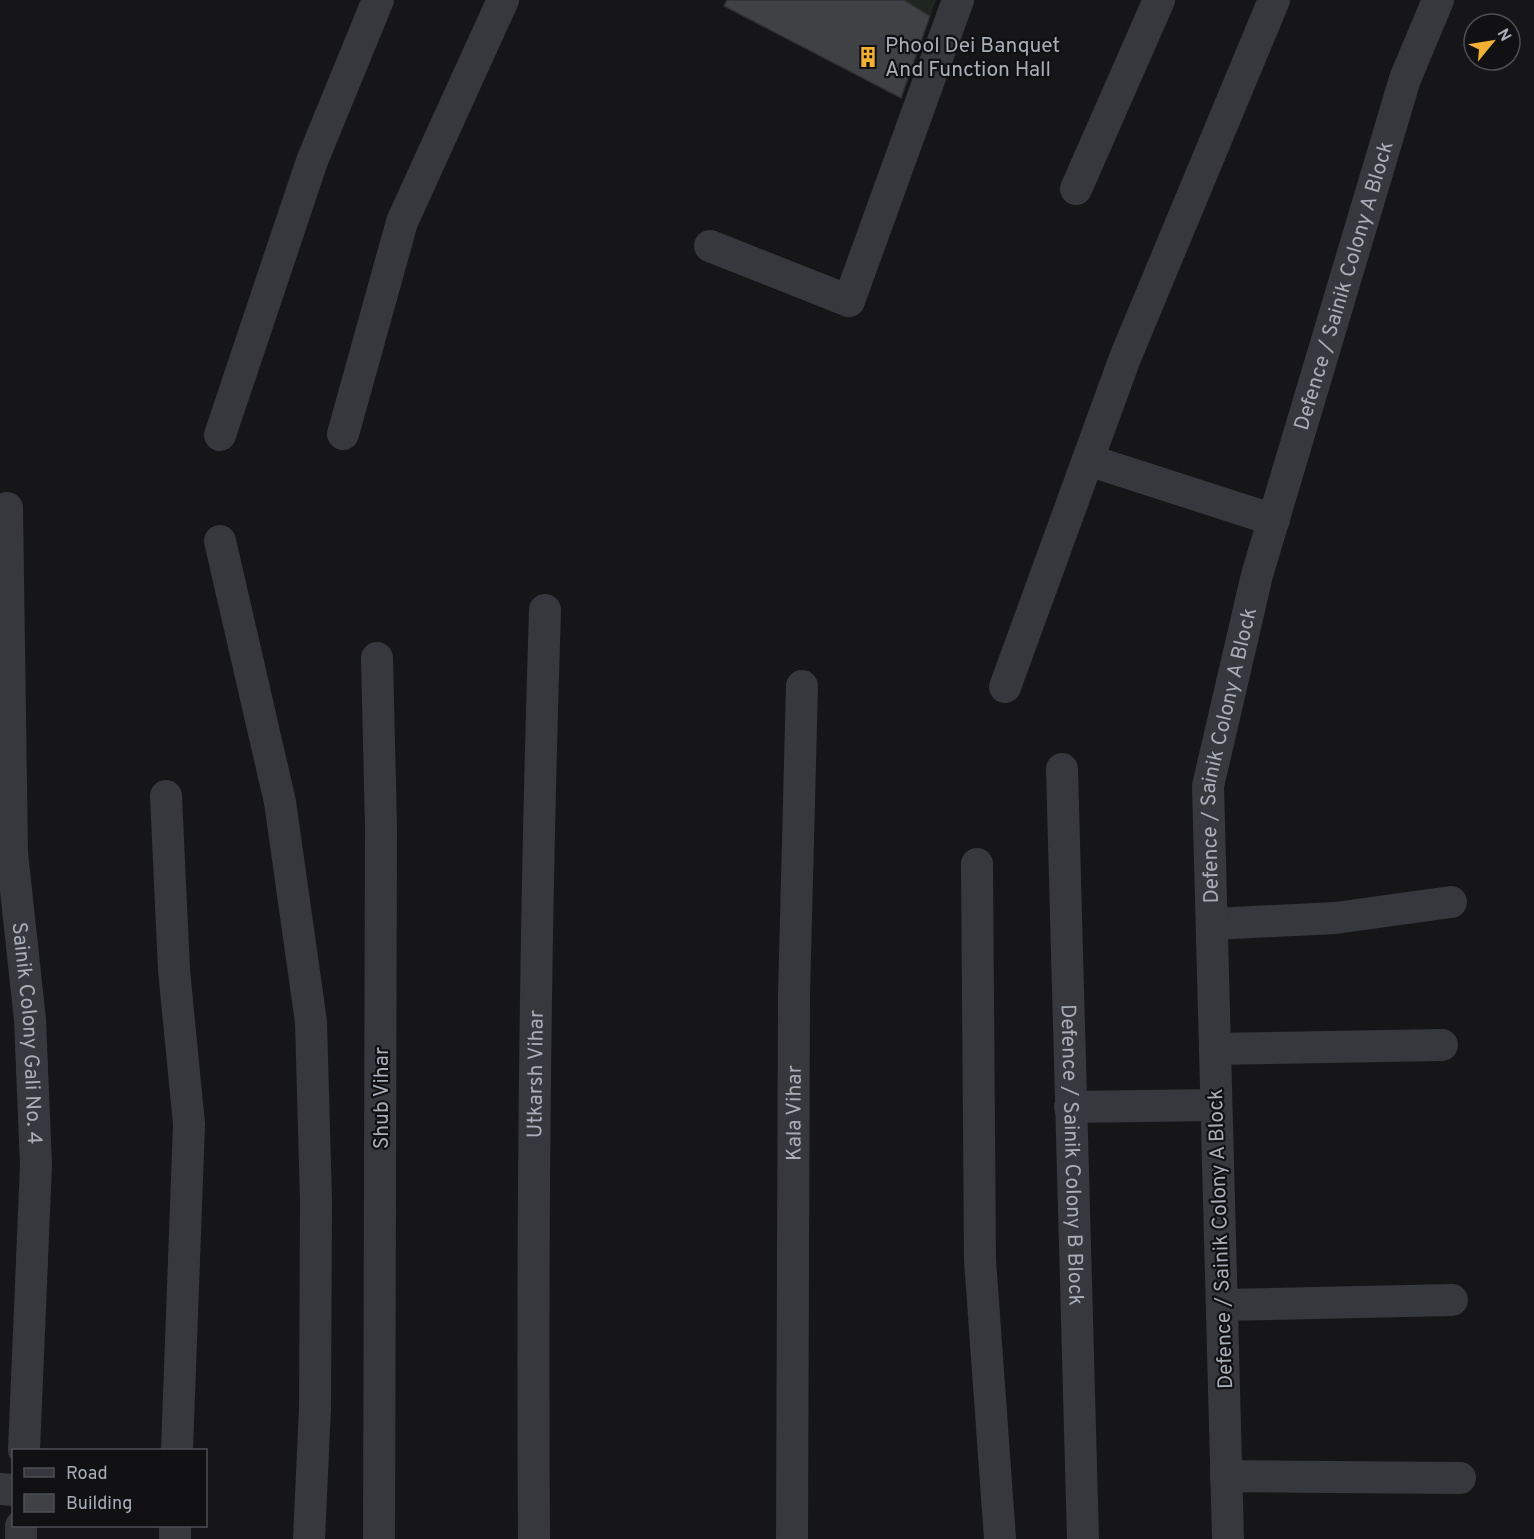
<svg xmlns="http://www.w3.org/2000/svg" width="1534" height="1539" viewBox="0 0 1534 1539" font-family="Overpass,sans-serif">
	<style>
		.green { fill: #1e261f }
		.building { fill: #404145; stroke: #303034; stroke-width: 1.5 }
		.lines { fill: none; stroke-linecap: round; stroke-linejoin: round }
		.street { stroke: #37383d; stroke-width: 32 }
		.labels { text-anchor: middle; stroke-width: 4.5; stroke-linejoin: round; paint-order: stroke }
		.poi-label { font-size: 21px; fill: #a8adb8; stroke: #111113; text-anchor: start }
		.street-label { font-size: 21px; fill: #a8adb8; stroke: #111113 }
	</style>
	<rect width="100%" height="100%" fill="#161618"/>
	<!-- green -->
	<path class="green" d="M904 0H936L930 16Z"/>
	<!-- building -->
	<path class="building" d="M727 0H904L930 16 901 98 724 6Z"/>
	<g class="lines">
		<!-- street -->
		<g class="street">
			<path d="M1076 189 1159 0"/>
			<path d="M710 246 849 301 958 0"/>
			<path d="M343 434 402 222 503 0"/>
			<path d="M220 435 312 161 378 0"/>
			<path d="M1088 460 1274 520"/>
			<path id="s1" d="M7 508 12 853 30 1020 36 1165 24 1450"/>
			<path d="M220 541 280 802 311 1022 316 1201 315 1408 309 1539"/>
			<path d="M377 658 381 827 379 1539"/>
			<path d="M1005 687 1125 358 1274 0"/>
			<path id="s2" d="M1062 769 1083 1539"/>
			<path d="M166 796 174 970 189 1124 177 1450"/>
			<path d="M977 864 980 1260 1000 1539"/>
			<path d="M1213 924 1335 918 1451 902"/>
			<path d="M1215 1049 1442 1045"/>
			<path d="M1070 1107 1215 1105"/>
			<path d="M1223 1305 1452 1300"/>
			<path d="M1226 1476 1460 1478"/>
			<path d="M0 1489 14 1490"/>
			<path d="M21 1539V1526"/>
			<path d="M175 1539V1526"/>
			<path id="s3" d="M534 1539C532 1229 535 920 545 610"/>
			<path id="s4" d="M792 1539 794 994 802 686"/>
			<path id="s5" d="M1228 1539 1208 786 1257 575 1405 79 1438 0"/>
		</g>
	</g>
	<!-- icons -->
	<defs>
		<symbol id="building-bare" viewBox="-9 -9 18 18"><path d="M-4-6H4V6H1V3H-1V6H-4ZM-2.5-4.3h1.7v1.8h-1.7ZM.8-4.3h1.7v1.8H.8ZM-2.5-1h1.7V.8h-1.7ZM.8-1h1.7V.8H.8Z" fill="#f2b134" stroke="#111113" stroke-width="2.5" paint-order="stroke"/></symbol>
	</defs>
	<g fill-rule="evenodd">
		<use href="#building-bare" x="853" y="42" width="30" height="30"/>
	</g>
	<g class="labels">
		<!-- poi labels -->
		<g class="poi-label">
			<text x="885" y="52">Phool Dei Banquet<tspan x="885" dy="24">And Function Hall</tspan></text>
		</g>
		<!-- street labels -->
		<g class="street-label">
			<text dy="7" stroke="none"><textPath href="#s5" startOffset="1272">Defence / Sainik Colony A Block</textPath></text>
			<text dy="7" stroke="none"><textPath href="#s5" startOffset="786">Defence / Sainik Colony A Block</textPath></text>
			<text dy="7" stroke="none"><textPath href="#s1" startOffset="526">Sainik Colony Gali No. 4</textPath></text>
			<text dy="7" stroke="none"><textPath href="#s3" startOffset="465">Utkarsh Vihar</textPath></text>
			<text transform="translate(381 1098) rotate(-90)" y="7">Shub Vihar</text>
			<text dy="7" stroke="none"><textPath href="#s4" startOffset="426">Kala Vihar</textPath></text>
			<text dy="7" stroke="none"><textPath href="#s2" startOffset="386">Defence / Sainik Colony B Block</textPath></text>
			<text transform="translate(1220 1239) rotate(-92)" y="7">Defence / Sainik Colony A Block</text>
		</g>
	</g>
	<!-- legend -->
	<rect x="12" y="1449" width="195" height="78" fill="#111113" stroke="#4d4f55" stroke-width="1.5"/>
	<rect x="24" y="1468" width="30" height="9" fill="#37383d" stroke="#4d4f55" stroke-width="1.5"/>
	<text x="66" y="1479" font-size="18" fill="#a8adb8">Road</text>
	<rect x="24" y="1494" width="30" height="18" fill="#404145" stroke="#4d4f55" stroke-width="1.5"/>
	<text x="66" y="1509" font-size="18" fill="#a8adb8">Building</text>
	<!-- north arrow -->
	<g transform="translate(1492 42) rotate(60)"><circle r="28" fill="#111113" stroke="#4d4f55" stroke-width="1.5"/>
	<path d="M0-4.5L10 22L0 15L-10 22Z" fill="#f2b134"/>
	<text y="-9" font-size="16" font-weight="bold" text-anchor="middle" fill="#a8adb8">N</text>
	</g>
</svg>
